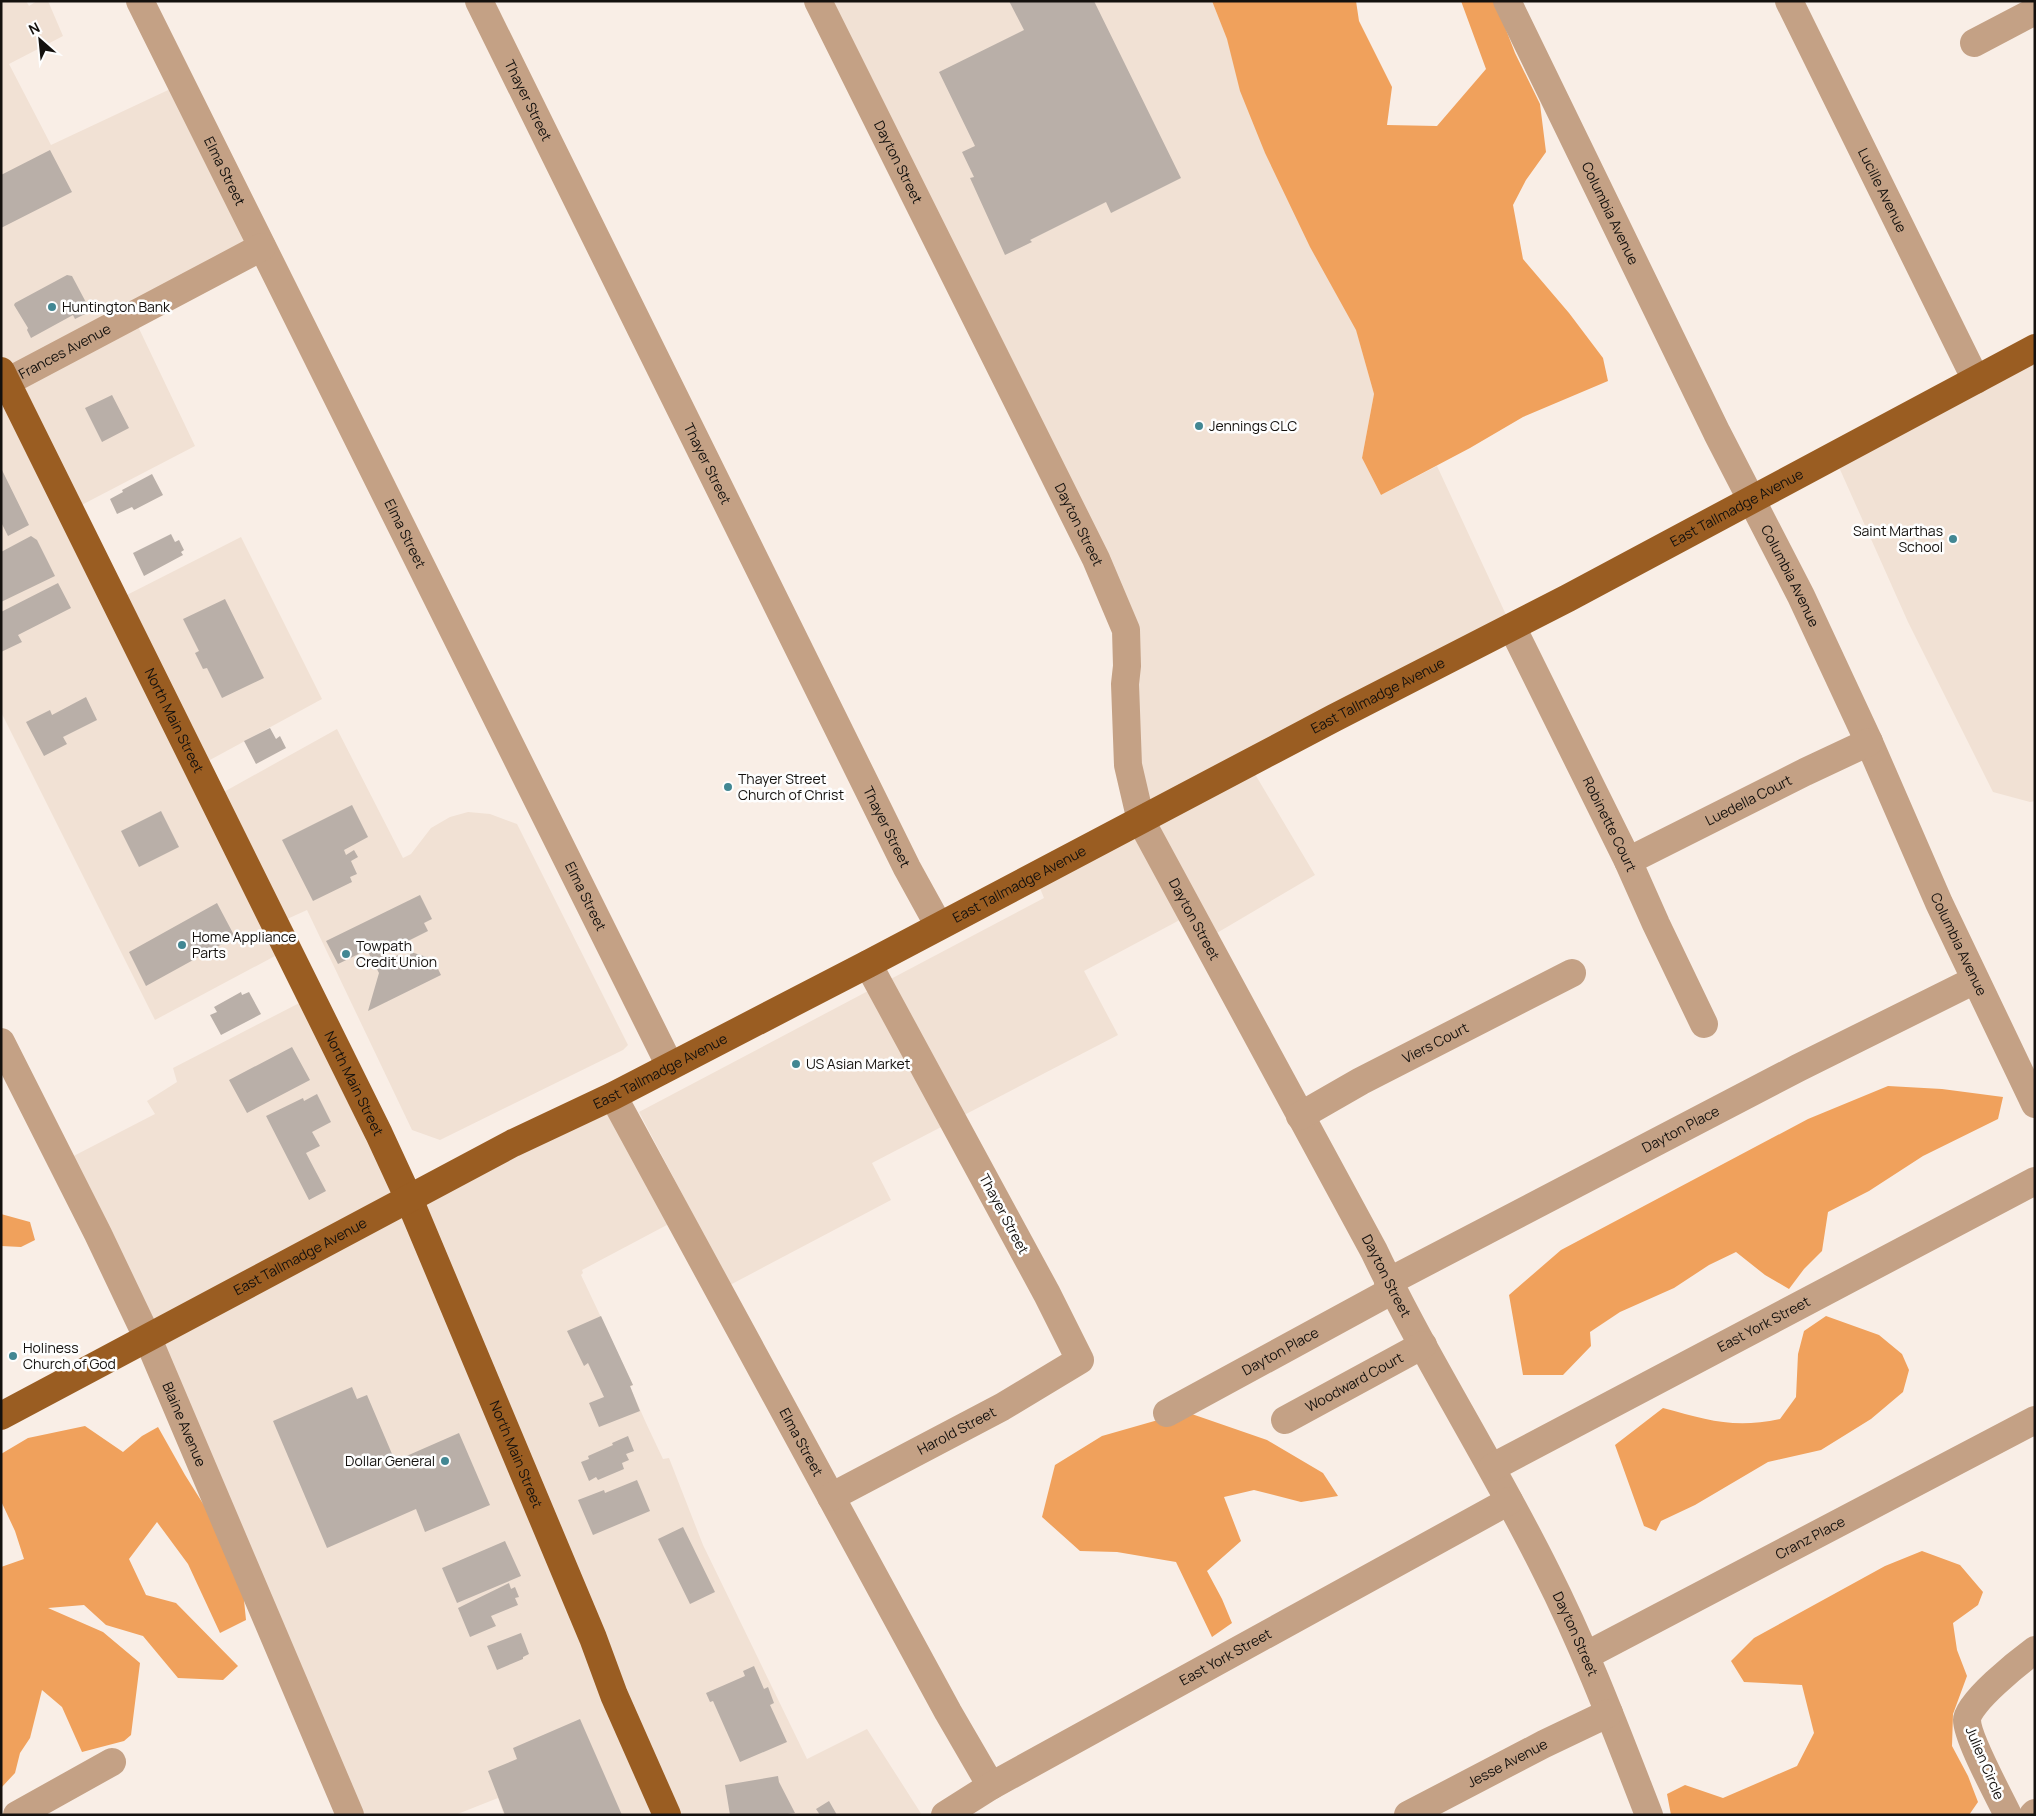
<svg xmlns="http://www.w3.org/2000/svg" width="2036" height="1816" viewBox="0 0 2036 1816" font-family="Manrope,sans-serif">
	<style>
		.built { fill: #f1e1d4 }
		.forest { fill: #f0a15c }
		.building { fill: #b9afa8 }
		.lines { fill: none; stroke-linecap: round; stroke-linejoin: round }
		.minor { stroke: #c4a185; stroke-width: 28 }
		.major { stroke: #9a5d22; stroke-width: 28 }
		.poi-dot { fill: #428793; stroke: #fefefe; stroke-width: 2 }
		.labels { text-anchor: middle; stroke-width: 5; stroke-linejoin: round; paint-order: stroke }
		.street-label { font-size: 14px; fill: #14110e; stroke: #fefefe }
		.poi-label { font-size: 14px; fill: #14110e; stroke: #fefefe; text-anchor: start }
	</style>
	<rect width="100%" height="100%" fill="#f9eee6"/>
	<!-- built -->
	<path class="built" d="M1 1H26L29 6 37 1H48L63 36 9 64 51 145 181 84 262 247 133 316 195 446 70 511 115 601 241 537 322 699 197 767 213 798 337 729 403 858 411 854 431 828 450 817 468 812 490 814 517 824 628 1045 623 1050 440 1140 412 1130 307 910 276 924 288 949 155 1020 1 712Z
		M818 1H1212L1227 38 1265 153 1356 329 1374 394 1362 458 1381 495 1437 466 1508 619 1249 764 1315 875 1205 940 1191 914 1084 971 1118 1035 872 1163 891 1200 730 1285 639 1112 1044 898 1035 876 1141 821 1126 630Z
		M2035 348V801L2030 802 1993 792 1908 622 1834 456Z
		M311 997 409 1199 613 1096 680 1218 582 1270 583 1273 581 1275 633 1385 630 1387 646 1423 663 1459 669 1458 703 1545 807 1759 867 1729 922 1815H504L498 1798 455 1815H350L62 1162 155 1114 147 1101 177 1082 173 1068Z"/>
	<!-- forest -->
	<path class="forest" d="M1212 1H1356L1359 21 1392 87 1387 125 1437 126 1486 69 1461 1H1495L1515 53 1540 104 1546 152 1526 180 1513 205 1523 259 1569 313 1603 358 1608 381 1523 417 1470 448 1381 495 1362 458 1374 394 1356 330 1310 247 1265 153 1240 91 1227 39Z
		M1888 1086 1942 1089 2003 1097 1998 1119 1923 1156 1869 1191 1828 1212 1822 1251 1804 1269 1789 1289 1765 1275 1736 1252 1709 1265 1674 1288 1620 1312 1590 1332 1591 1346 1563 1375H1523L1509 1295 1561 1250 1808 1119Z
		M1 1214 30 1222 35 1240 21 1247 1 1246Z
		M1826 1316 1879 1335 1902 1354 1909 1370 1903 1392 1871 1419 1821 1450 1768 1462 1695 1505 1661 1521 1656 1531 1644 1526 1615 1445 1663 1408C1708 1420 1733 1429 1780 1419L1796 1397 1798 1354 1804 1331Z
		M1186 1412 1267 1440 1323 1473 1338 1496 1301 1502 1254 1490 1224 1497 1241 1541 1207 1571 1222 1599 1232 1623 1212 1637 1176 1562 1117 1552 1080 1551 1042 1517 1055 1465 1102 1436Z
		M85 1426 123 1452 142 1436 158 1427 185 1475 229 1545 243 1590 246 1620 220 1633 188 1564 157 1522 129 1559 146 1595 176 1603 238 1666 223 1680 178 1678 143 1636 106 1625 84 1605 48 1608 103 1632 140 1663 131 1735 124 1741 82 1752 62 1707 42 1690 30 1738 20 1753 15 1773 1 1788V1567L24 1559 15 1531 1 1501V1454L28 1438Z
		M1922 1551 1960 1565 1983 1592 1978 1605 1953 1623 1957 1650 1967 1676 1953 1714 1952 1746 1968 1776 1978 1802 1969 1815H1671L1667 1794 1685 1785 1723 1798 1797 1766 1814 1733 1802 1685 1744 1682 1731 1661 1754 1638 1885 1566Z"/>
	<!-- building -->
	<path class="building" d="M1009 1H1094L1181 178 1111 213 1106 202 1030 240 1032 242 1005 255 970 178 974 177 962 152 975 146 939 72 1024 30Z
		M50 150 72 192 1 228V175Z
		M67 275 72 276 89 308 85 310 87 313 75 319 73 315 31 338 27 330 28 328 14 305 15 303Z
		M112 395 129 428 102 442 85 408Z
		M1 468 29 525 8 536 1 522Z
		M152 474 163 495 134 510 132 507 117 514 110 499 123 492 122 490Z
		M171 534 175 542 179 540 184 550 181 552 183 555 144 576 133 553Z
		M31 536 37 540 55 576 1 602V552Z
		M58 583 71 608 18 635 22 642 1 652V612Z
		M225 599 264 678 222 698 207 668 203 669 195 653 199 651 183 619Z
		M86 697 97 720 63 737 67 744 44 756 26 722 50 710 52 715Z
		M270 728 276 739 280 736 286 748 256 764 244 741Z
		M352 805 368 837 344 850 346 855 354 850 358 857 351 861 357 874 350 877 352 882 313 901 282 840Z
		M161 811 179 847 139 867 121 831Z
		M420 895 432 919 424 923 428 931 390 950 385 942 378 946 384 959 389 956 391 959 398 955 409 958 411 952 433 959 441 975 368 1011 379 973 367 950 338 964 326 941Z
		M217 903 235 937 146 986 129 952Z
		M241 992 242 995 249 992 261 1014 221 1035 210 1015 217 1012 214 1007Z
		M292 1047 310 1080 247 1113 229 1080Z
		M317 1094 331 1122 312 1132 320 1146 306 1153 326 1191 309 1200 266 1116 303 1098 304 1101Z
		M601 1316 633 1385 630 1386 640 1411 599 1427 589 1403 604 1397 588 1363 584 1366 567 1331Z
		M352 1387 357 1399 367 1395 395 1461 459 1433 490 1505 425 1532 416 1509 327 1548 273 1421Z
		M628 1436 634 1451 626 1454 629 1460 622 1463 624 1469 598 1480 596 1477 589 1481 581 1462 589 1459 588 1456 613 1445 612 1443Z
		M637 1480 650 1511 593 1535 578 1500 604 1490 605 1493Z
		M683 1527 715 1592 690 1604 658 1539Z
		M505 1541 521 1576 457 1603 442 1568Z
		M509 1583 511 1589 515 1587 519 1597 515 1598 518 1605 491 1616 496 1626 470 1637 458 1608Z
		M521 1633 529 1654 523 1657V1659L497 1670 487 1646Z
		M754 1666 764 1689 768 1687 774 1703 770 1705 787 1742 740 1762 713 1701 710 1702 706 1693 745 1676 743 1671Z
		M580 1719 622 1815H505L488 1771 517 1759 513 1748Z
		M778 1776 779 1782 795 1813 780 1815H730L725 1785Z
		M829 1801 837 1815H820L816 1809Z"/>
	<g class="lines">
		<!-- minor -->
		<g class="minor">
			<path id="s1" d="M140 1 670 1066"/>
			<path id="s2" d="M479 1 907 868 939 926"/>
			<path id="s3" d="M818 1 1096 559 1126 630 1127 666 1125 684 1128 765 1141 821 1374 1251C1426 1360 1492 1462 1546 1571 1586 1650 1617 1733 1649 1815"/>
			<path id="s4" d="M1507 1 1717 433 1801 596 1869 742 1939 903 2035 1104"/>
			<path id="s5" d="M1789 1 1976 380"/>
			<path d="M1974 43 2035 11"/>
			<path id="s6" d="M1 385 262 247"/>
			<path id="s7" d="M1512 627 1628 861 1656 924 1704 1024"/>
			<path id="s8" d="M1628 861 1805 772 1869 742"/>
			<path id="s9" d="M1 1042 98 1234 148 1339 350 1815"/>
			<path id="s10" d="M613 1096 948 1712 991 1786"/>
			<path id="s11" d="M1300 1116 1361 1081 1572 973"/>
			<path id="s12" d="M1388 1282 1798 1068 1975 980"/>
			<path id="s13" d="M1167 1413 1393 1290"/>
			<path id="s14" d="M1285 1420 1423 1345"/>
			<path id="s15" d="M1493 1467 2035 1181"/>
			<path id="s16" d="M831 1497 1002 1407 1080 1360 1047 1294 868 964"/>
			<path id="s17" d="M1587 1655 2035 1420"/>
			<path d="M17 1815 112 1762"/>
			<path id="s18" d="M945 1815 991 1786 1509 1501"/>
			<path id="s19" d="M1408 1815 1544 1744 1609 1713"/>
			<path d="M2008 1815C1999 1796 1967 1738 1967 1720 1967 1703 2020 1661 2035 1650"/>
			<path d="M2033 1815 2035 1813"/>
		</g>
		<!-- major -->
		<g class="major">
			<path id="s20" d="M1 371 379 1134 409 1199 593 1638 614 1695 667 1815"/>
			<path id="s21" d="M1 1416 513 1143 613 1096 868 964 1334 718 1568 598 2035 348"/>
		</g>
	</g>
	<!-- markers -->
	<g class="poi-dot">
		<circle cx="52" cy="307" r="5"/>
		<circle cx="1199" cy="426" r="5"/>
		<circle cx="1953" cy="539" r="5"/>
		<circle cx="728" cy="787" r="5"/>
		<circle cx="182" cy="945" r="5"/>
		<circle cx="346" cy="954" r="5"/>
		<circle cx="796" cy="1064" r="5"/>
		<circle cx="13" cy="1356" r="5"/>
		<circle cx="445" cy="1461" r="5"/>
	</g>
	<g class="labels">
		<!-- street labels -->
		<g class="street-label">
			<text dy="5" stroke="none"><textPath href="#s2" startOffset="111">Thayer Street</textPath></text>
			<text dy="5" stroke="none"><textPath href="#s3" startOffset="180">Dayton Street</textPath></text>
			<text dy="5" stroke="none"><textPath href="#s1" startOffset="190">Elma Street</textPath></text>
			<text dy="5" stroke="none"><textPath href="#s5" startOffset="211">Lucille Avenue</textPath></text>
			<text dy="5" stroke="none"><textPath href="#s4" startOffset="236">Columbia Avenue</textPath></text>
			<text dy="5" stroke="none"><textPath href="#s6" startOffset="72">Frances Avenue</textPath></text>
			<text dy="5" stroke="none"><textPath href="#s2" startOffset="516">Thayer Street</textPath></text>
			<text dy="5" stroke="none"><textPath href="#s21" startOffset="1959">East Tallmadge Avenue</textPath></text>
			<text dy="5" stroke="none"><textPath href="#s3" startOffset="585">Dayton Street</textPath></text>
			<text dy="5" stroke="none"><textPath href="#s1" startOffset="595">Elma Street</textPath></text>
			<text dy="5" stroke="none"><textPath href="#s4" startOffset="641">Columbia Avenue</textPath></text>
			<text dy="5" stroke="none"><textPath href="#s21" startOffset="1554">East Tallmadge Avenue</textPath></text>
			<text dy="5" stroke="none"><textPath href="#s20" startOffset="390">North Main Street</textPath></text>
			<text dy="5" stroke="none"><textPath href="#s8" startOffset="135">Luedella Court</textPath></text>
			<text dy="5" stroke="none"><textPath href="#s7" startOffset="220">Robinette Court</textPath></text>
			<text dy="5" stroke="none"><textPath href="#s2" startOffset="921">Thayer Street</textPath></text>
			<text dy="5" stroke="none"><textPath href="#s21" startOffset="1149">East Tallmadge Avenue</textPath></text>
			<text dy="5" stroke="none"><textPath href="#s1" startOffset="1000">Elma Street</textPath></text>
			<text dy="5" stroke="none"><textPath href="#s3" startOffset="1005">Dayton Street</textPath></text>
			<text dy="5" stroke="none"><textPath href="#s4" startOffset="1046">Columbia Avenue</textPath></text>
			<text dy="5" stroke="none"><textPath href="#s11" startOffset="154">Viers Court</textPath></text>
			<text dy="5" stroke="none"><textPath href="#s21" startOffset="744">East Tallmadge Avenue</textPath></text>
			<text dy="5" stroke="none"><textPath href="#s20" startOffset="795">North Main Street</textPath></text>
			<text dy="5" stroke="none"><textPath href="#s12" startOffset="330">Dayton Place</textPath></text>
			<text transform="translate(1004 1214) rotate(62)" y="5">Thayer Street</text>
			<text dy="5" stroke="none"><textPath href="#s21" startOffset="339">East Tallmadge Avenue</textPath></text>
			<text dy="5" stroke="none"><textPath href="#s3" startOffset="1410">Dayton Street</textPath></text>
			<text dy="5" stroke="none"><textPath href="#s15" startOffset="306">East York Street</textPath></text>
			<text dy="5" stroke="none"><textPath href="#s13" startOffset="129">Dayton Place</textPath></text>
			<text dy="5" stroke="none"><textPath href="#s14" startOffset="79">Woodward Court</textPath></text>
			<text dy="5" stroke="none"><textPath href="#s9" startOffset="424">Blaine Avenue</textPath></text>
			<text dy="5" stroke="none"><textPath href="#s16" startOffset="142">Harold Street</textPath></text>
			<text dy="5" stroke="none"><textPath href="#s10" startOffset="394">Elma Street</textPath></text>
			<text dy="5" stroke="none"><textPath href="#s20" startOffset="1200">North Main Street</textPath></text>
			<text dy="5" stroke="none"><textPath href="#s17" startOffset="252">Cranz Place</textPath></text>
			<text dy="5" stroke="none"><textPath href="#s3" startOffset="1815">Dayton Street</textPath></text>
			<text dy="5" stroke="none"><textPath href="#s18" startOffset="322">East York Street</textPath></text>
			<text dy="5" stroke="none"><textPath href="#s19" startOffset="112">Jesse Avenue</textPath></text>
			<text transform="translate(1985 1763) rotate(67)" y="5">Julien Circle</text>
		</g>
		<!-- poi labels -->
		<g class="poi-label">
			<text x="62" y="312">Huntington Bank</text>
			<text x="1209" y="431">Jennings CLC</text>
			<text x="1943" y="536" text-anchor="end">Saint Marthas<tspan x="1943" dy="16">School</tspan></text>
			<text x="738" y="784">Thayer Street<tspan x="738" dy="16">Church of Christ</tspan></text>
			<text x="192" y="942">Home Appliance<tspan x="192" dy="16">Parts</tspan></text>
			<text x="356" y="951">Towpath<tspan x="356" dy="16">Credit Union</tspan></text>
			<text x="806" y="1069">US Asian Market</text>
			<text x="23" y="1353">Holiness<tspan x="23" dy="16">Church of God</tspan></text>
			<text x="435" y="1466" text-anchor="end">Dollar General</text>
		</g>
	</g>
	<!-- border -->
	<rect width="2036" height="1816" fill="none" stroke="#14110e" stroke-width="5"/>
	<!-- north arrow -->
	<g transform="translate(40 40) rotate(333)" stroke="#fefefe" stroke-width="4" paint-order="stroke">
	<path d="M0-4L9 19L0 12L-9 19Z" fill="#14110e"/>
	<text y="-8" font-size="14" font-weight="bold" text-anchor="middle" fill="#14110e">N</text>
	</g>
</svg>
